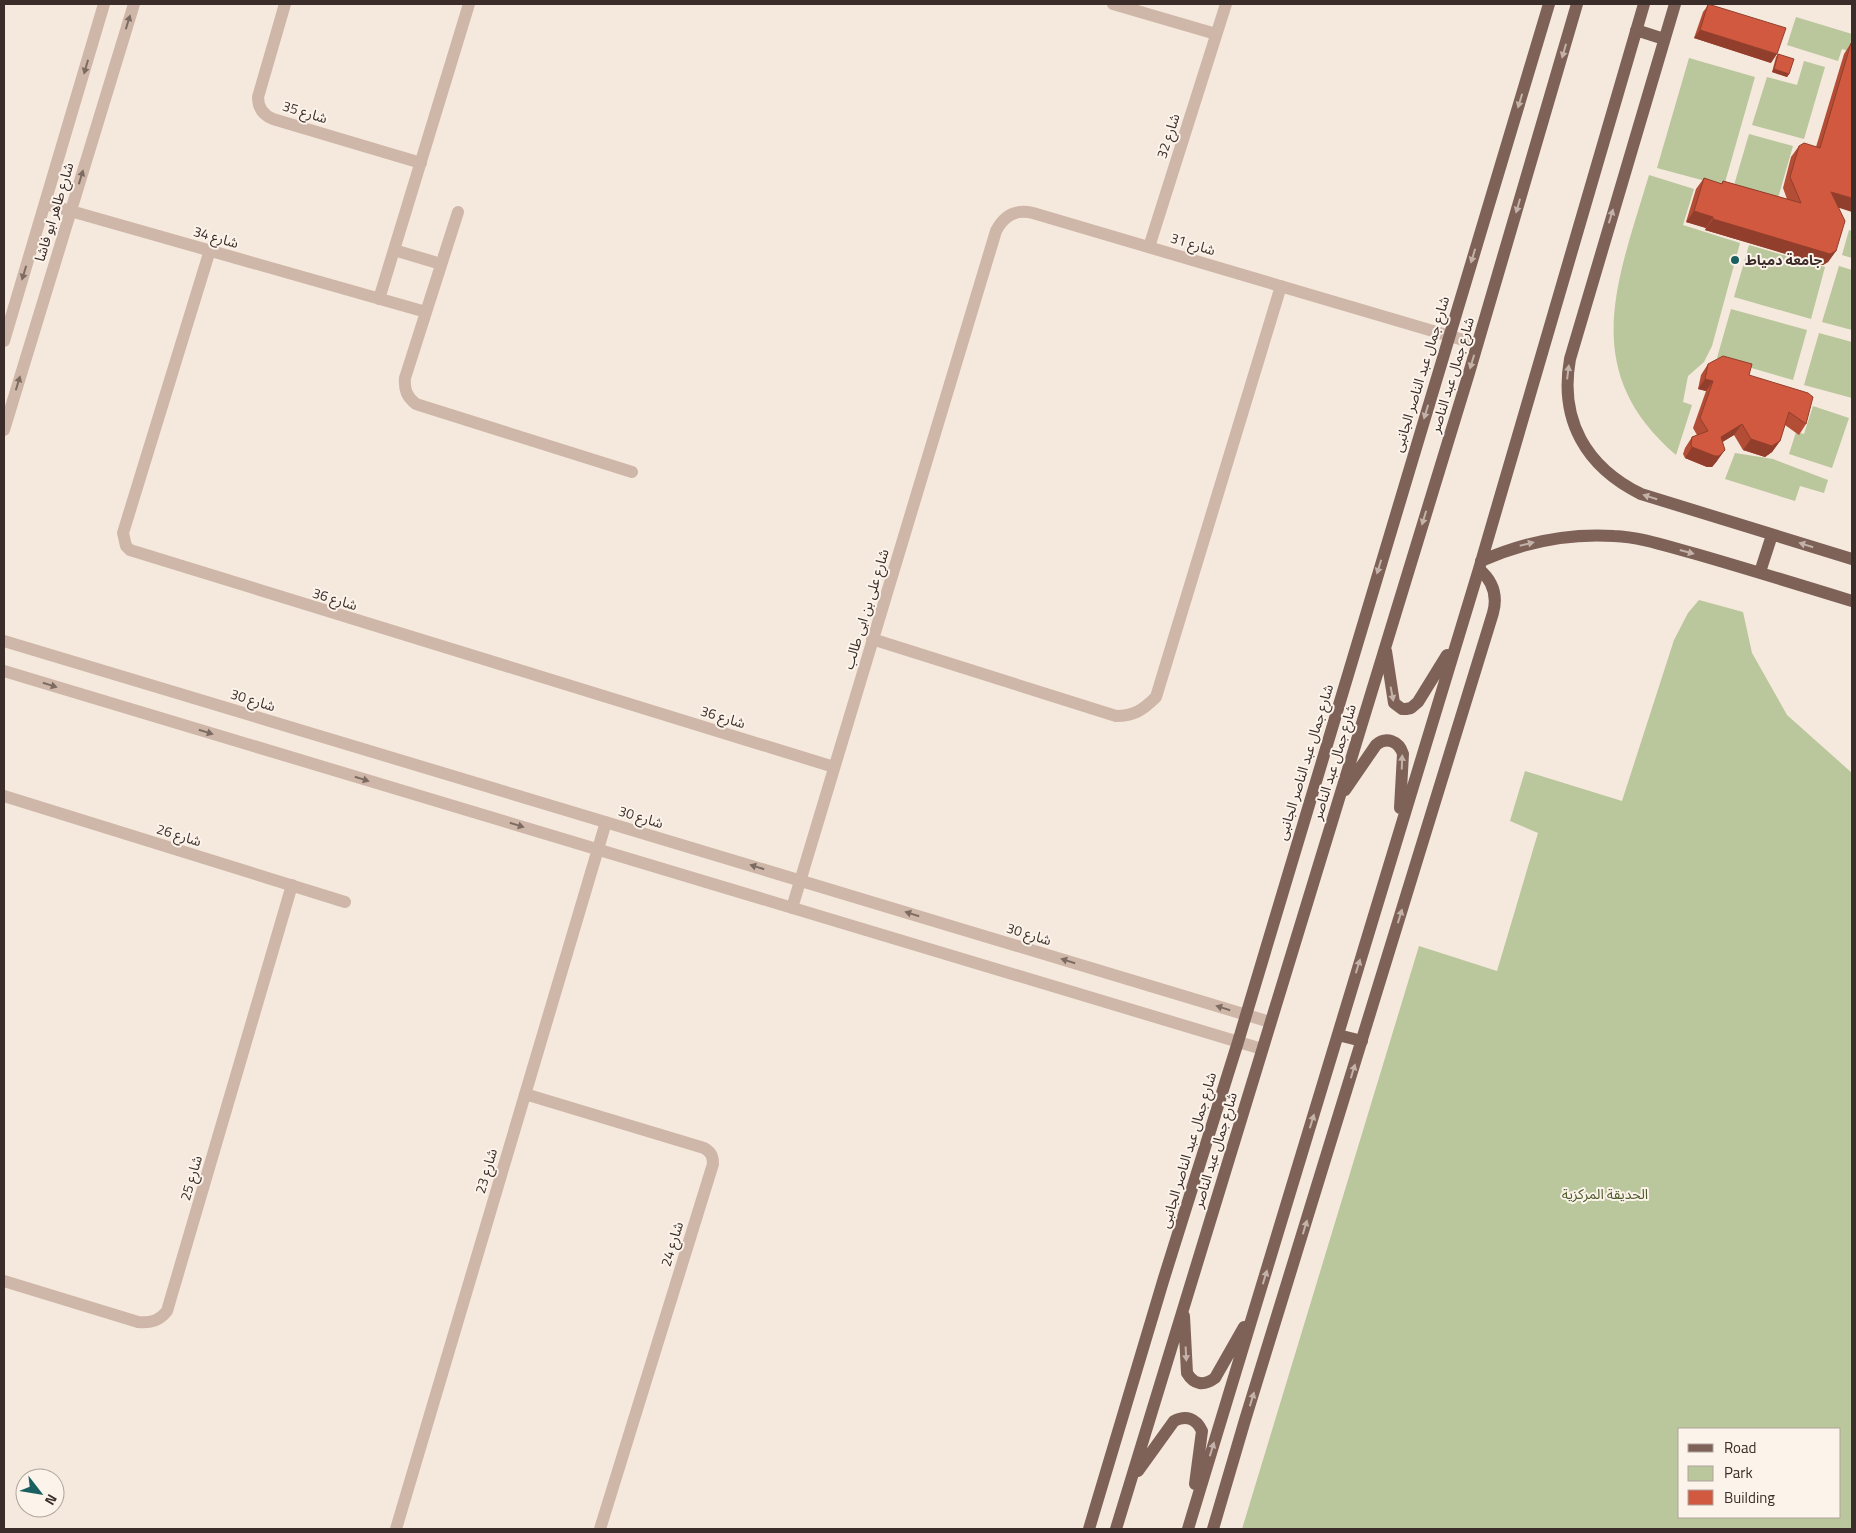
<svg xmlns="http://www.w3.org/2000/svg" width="1856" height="1533" viewBox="0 0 1856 1533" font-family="'Titillium Web','Noto Sans Arabic',sans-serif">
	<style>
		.green { fill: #bac69b; fill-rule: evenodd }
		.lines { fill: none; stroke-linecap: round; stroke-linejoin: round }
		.minor { stroke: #ceb7a8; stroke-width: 12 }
		.major { stroke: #7e6258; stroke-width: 12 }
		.wall { fill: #b44d36 }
		.shaded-wall { fill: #923e2c }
		.building { fill: #d1593f; stroke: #923e2c }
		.oneway { fill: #7d6b62 }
		.oneway2 { fill: #c3b2a9 }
		.poi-dot { fill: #1a6060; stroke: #fcf3eb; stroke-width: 2 }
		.labels { text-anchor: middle; stroke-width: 4; stroke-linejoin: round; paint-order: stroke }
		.street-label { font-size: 14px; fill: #3b2d29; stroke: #fcf3eb }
		.poi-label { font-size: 14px; font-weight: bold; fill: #3b2d29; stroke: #fcf3eb; text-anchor: start }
		.park-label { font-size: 14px; fill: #4d5b2a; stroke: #fcf3eb }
	</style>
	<rect width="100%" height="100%" fill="#f5e8dd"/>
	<!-- green -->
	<path class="green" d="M1796 17 1852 34V52L1842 49 1838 61 1787 45Z
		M1689 58 1755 77 1724 186 1657 168Z
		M1804 61 1825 67 1804 139 1752 125 1767 77 1797 85Z
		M1749 134 1793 146 1776 205 1732 192Z
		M1649 175 1694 189 1683 225 1740 243 1712 346 1704 362 1688 376 1683 402 1692 405 1676 455C1577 370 1618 280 1649 175Z
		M1849 230 1852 231V258L1842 255Z
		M1749 245 1825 267 1811 319 1734 297Z
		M1839 266 1852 270V330L1822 322Z
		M1731 309 1807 330 1793 380 1717 358Z
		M1819 333 1852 342V398L1804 385Z
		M1813 406 1849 418 1832 468 1789 454 1796 432 1804 434Z
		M1735 453 1773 459 1828 480 1824 493 1800 486 1795 501 1725 479Z
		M1699 600 1743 612 1752 653 1787 715 1852 773V1529H1242L1419 946 1497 971 1538 833 1510 821 1525 771 1622 801 1674 640 1688 613ZM1680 1429H1840V1517H1680Z"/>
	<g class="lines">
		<!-- minor -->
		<path class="minor" d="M285 4 258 97C258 108 263 115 273 119L421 163
			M1113 4 1216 34
			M46 204 426 312
			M458 212 405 378C404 390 407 397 416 404L632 472
			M1149 247 1226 4
			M210 250 123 533 126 546 130 550 834 767
			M394 250 441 264
			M379 299 469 4
			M4 341 104 4
			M4 430 134 4
			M872 639 1116 716C1134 716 1143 710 1156 697L1281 286
			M4 641 1270 1022
			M4 671 1262 1049
			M4 796 345 902
			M792 908 996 231C1004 215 1016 209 1033 213L1477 344
			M525 1094 704 1148C711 1152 713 1156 713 1164L600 1529
			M4 1281 138 1322C151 1323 159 1321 167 1311L292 885
			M396 1529 606 822"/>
		<!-- major -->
		<path class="major" d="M1675 4 1570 359C1559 420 1586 467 1641 494L1852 559
			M1636 30 1664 39
			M1481 561C1524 542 1568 533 1614 536 1642 537 1669 547 1696 554 1748 569 1800 585 1852 601
			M1760 572 1772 535
			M1386 651 1394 703 1402 709H1406L1411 708 1418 702 1447 655
			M1345 790 1376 745C1386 736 1399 741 1403 754L1400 808
			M1338 1035 1362 1041
			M1184 1316 1187 1373C1194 1385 1204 1386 1215 1378L1244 1327
			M1138 1471 1174 1421C1186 1415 1196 1418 1202 1431L1195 1484
			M1089 1529 1164 1278 1238 1042 1549 4
			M1116 1529 1469 373 1577 4
			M1188 1529 1479 569 1644 4
			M1213 1529 1245 1420 1493 613C1498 595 1493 581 1479 569"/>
	</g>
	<!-- wall -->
	<path class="wall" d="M1709 4 1771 63 1694 38 1703 12Z
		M1851 43 1838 207 1836 251 1828 262 1823 265 1705 230 1706 228 1686 222 1696 189 1704 178 1721 184 1723 181 1787 199 1783 188 1791 157 1799 146 1816 147 1844 54Z
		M1778 54 1789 74 1787 77 1772 72 1776 57Z
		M1708 364 1749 375 1806 424 1799 435 1785 425 1780 441 1772 452 1765 457 1743 450 1734 435 1722 442 1717 461 1712 467H1707L1685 458 1683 454 1685 448 1692 437 1697 435 1693 428 1706 391 1698 389 1701 375Z"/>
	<!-- shaded-wall -->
	<path class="shaded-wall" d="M1700 30 1777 54 1771 63 1694 38Z
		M1774 69 1789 74 1787 77 1772 72Z
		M1831 192 1852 198V212L1824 203Z
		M1694 211 1713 217 1706 228 1686 222Z
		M1713 219 1836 251 1828 262 1823 265 1705 230Z
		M1705 379 1713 381 1706 391 1698 389Z
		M1742 424 1734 435 1713 448 1721 437Z
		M1751 439 1780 441 1772 452 1765 457 1743 450Z
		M1692 447 1725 450 1717 461 1712 467H1707L1685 458Z"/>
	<!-- building -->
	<path class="building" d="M1708 4 1786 28 1777 54 1700 30Z
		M1851 43 1852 44V198L1831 192 1845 221 1836 251 1830 254 1713 219V217L1694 211 1704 178 1722 184 1723 181 1801 203 1790 177 1799 146 1804 143 1820 148Z
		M1778 54 1794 59 1789 74 1774 69Z
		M1723 356 1752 364 1749 375 1808 393 1813 397 1806 424 1789 412 1780 441 1772 446 1751 439 1742 424 1721 437 1725 450 1719 456H1715L1692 447 1691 444 1692 437 1708 431 1700 418 1713 381 1705 379 1708 364Z"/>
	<!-- one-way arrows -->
	<defs><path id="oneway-solid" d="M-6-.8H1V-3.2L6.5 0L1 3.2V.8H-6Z" transform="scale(1.25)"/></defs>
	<g class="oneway">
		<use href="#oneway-solid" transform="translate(128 22) rotate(-73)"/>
		<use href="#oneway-solid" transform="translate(86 67) rotate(106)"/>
		<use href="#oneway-solid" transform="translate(81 177) rotate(-73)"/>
		<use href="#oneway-solid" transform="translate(24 273) rotate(107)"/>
		<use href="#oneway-solid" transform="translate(18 383) rotate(-73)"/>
		<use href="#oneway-solid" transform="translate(50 685) rotate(17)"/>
		<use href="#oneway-solid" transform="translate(206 732) rotate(17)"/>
		<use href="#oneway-solid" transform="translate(362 779) rotate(17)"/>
		<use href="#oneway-solid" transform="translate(517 825) rotate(17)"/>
		<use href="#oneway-solid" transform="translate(757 867) rotate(-163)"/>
		<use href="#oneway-solid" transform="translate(912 914) rotate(-163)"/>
		<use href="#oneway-solid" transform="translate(1068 961) rotate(-163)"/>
		<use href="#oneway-solid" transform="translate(1223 1008) rotate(-163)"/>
	</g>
	<g class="oneway2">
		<use href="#oneway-solid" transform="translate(1564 51) rotate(106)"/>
		<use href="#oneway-solid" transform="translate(1520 101) rotate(107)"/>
		<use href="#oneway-solid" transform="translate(1518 206) rotate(106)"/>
		<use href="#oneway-solid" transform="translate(1611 216) rotate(-73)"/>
		<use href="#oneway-solid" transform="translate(1473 256) rotate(107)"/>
		<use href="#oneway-solid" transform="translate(1472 362) rotate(107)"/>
		<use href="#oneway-solid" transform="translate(1568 372) rotate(-83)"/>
		<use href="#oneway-solid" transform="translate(1426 412) rotate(107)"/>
		<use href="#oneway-solid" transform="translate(1650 497) rotate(-163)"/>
		<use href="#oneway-solid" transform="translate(1424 518) rotate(107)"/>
		<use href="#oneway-solid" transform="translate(1527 544) rotate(-14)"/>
		<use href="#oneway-solid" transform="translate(1806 545) rotate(-163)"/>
		<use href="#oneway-solid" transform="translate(1687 552) rotate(15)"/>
		<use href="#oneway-solid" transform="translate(1379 567) rotate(107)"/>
		<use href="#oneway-solid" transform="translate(1392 694) rotate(79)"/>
		<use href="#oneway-solid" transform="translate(1402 762) rotate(-88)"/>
		<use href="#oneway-solid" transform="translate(1400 916) rotate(-73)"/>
		<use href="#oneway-solid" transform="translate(1358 966) rotate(-73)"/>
		<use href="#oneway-solid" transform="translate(1353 1071) rotate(-73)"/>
		<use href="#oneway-solid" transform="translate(1312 1121) rotate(-73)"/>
		<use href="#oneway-solid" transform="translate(1305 1227) rotate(-73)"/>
		<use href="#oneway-solid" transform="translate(1265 1277) rotate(-73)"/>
		<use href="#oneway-solid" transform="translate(1186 1354) rotate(87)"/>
		<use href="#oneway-solid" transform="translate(1252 1399) rotate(-73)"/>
		<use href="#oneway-solid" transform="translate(1212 1449) rotate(-73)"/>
	</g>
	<!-- markers -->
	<circle class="poi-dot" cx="1735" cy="260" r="5"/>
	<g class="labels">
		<!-- street labels -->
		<g class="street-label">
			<text transform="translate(305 112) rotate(17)" y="5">شارع 35</text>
			<text transform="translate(1168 136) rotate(-72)" y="5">شارع 32</text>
			<text transform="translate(54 212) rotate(-73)" y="5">شارع طاهر ابو فاشا</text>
			<text transform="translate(216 237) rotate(16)" y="5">شارع 34</text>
			<text transform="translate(1193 244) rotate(17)" y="5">شارع 31</text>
			<text transform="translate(1421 374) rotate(-73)" y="5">شارع جمال عبد الناصر الجانبى</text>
			<text transform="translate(1452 375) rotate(-73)" y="5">شارع جمال عبد الناصر</text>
			<text transform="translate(335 599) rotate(17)" y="5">شارع 36</text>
			<text transform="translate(866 609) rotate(-73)" y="5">شارع على بن ابى طالب</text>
			<text transform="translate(253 700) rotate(17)" y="5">شارع 30</text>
			<text transform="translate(723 717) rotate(17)" y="5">شارع 36</text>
			<text transform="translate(1305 762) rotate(-73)" y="5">شارع جمال عبد الناصر الجانبى</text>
			<text transform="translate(1334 762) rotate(-73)" y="5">شارع جمال عبد الناصر</text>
			<text transform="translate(641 817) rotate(17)" y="5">شارع 30</text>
			<text transform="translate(179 835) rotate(17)" y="5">شارع 26</text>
			<text transform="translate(1029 934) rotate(17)" y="5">شارع 30</text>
			<text transform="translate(1188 1150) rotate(-73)" y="5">شارع جمال عبد الناصر الجانبى</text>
			<text transform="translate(1215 1150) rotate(-73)" y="5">شارع جمال عبد الناصر</text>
			<text transform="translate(486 1171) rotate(-74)" y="5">شارع 23</text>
			<text transform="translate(191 1178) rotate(-74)" y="5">شارع 25</text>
			<text transform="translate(672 1244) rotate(-73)" y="5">شارع 24</text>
		</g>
		<!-- poi labels -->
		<g class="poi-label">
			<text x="1745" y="265">جامعة دمياط</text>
		</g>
		<!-- park labels -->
		<g class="park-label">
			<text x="1605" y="1199">الحديقة المركزية</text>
		</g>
	</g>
	<!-- border -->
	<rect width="1856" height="1533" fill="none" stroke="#3b2d29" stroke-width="10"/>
	<!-- legend -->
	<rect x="1678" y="1428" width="162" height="90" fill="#fcf3eb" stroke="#afa49d"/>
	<rect x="1688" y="1444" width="25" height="8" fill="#7e6258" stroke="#afa49d"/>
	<text x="1724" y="1453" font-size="15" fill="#3b2d29">Road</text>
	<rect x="1688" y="1466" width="25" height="15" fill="#bac69b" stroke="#afa49d"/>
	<text x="1724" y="1478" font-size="15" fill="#3b2d29">Park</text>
	<rect x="1688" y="1490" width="25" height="15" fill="#d1593f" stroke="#afa49d"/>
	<text x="1724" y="1503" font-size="15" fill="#3b2d29">Building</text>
	<!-- north arrow -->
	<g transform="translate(40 1493) rotate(121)"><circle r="24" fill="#fcf3eb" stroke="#afa49d"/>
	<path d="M0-4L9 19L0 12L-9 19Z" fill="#1a6060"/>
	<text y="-8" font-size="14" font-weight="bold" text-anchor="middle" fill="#3b2d29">N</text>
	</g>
</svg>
